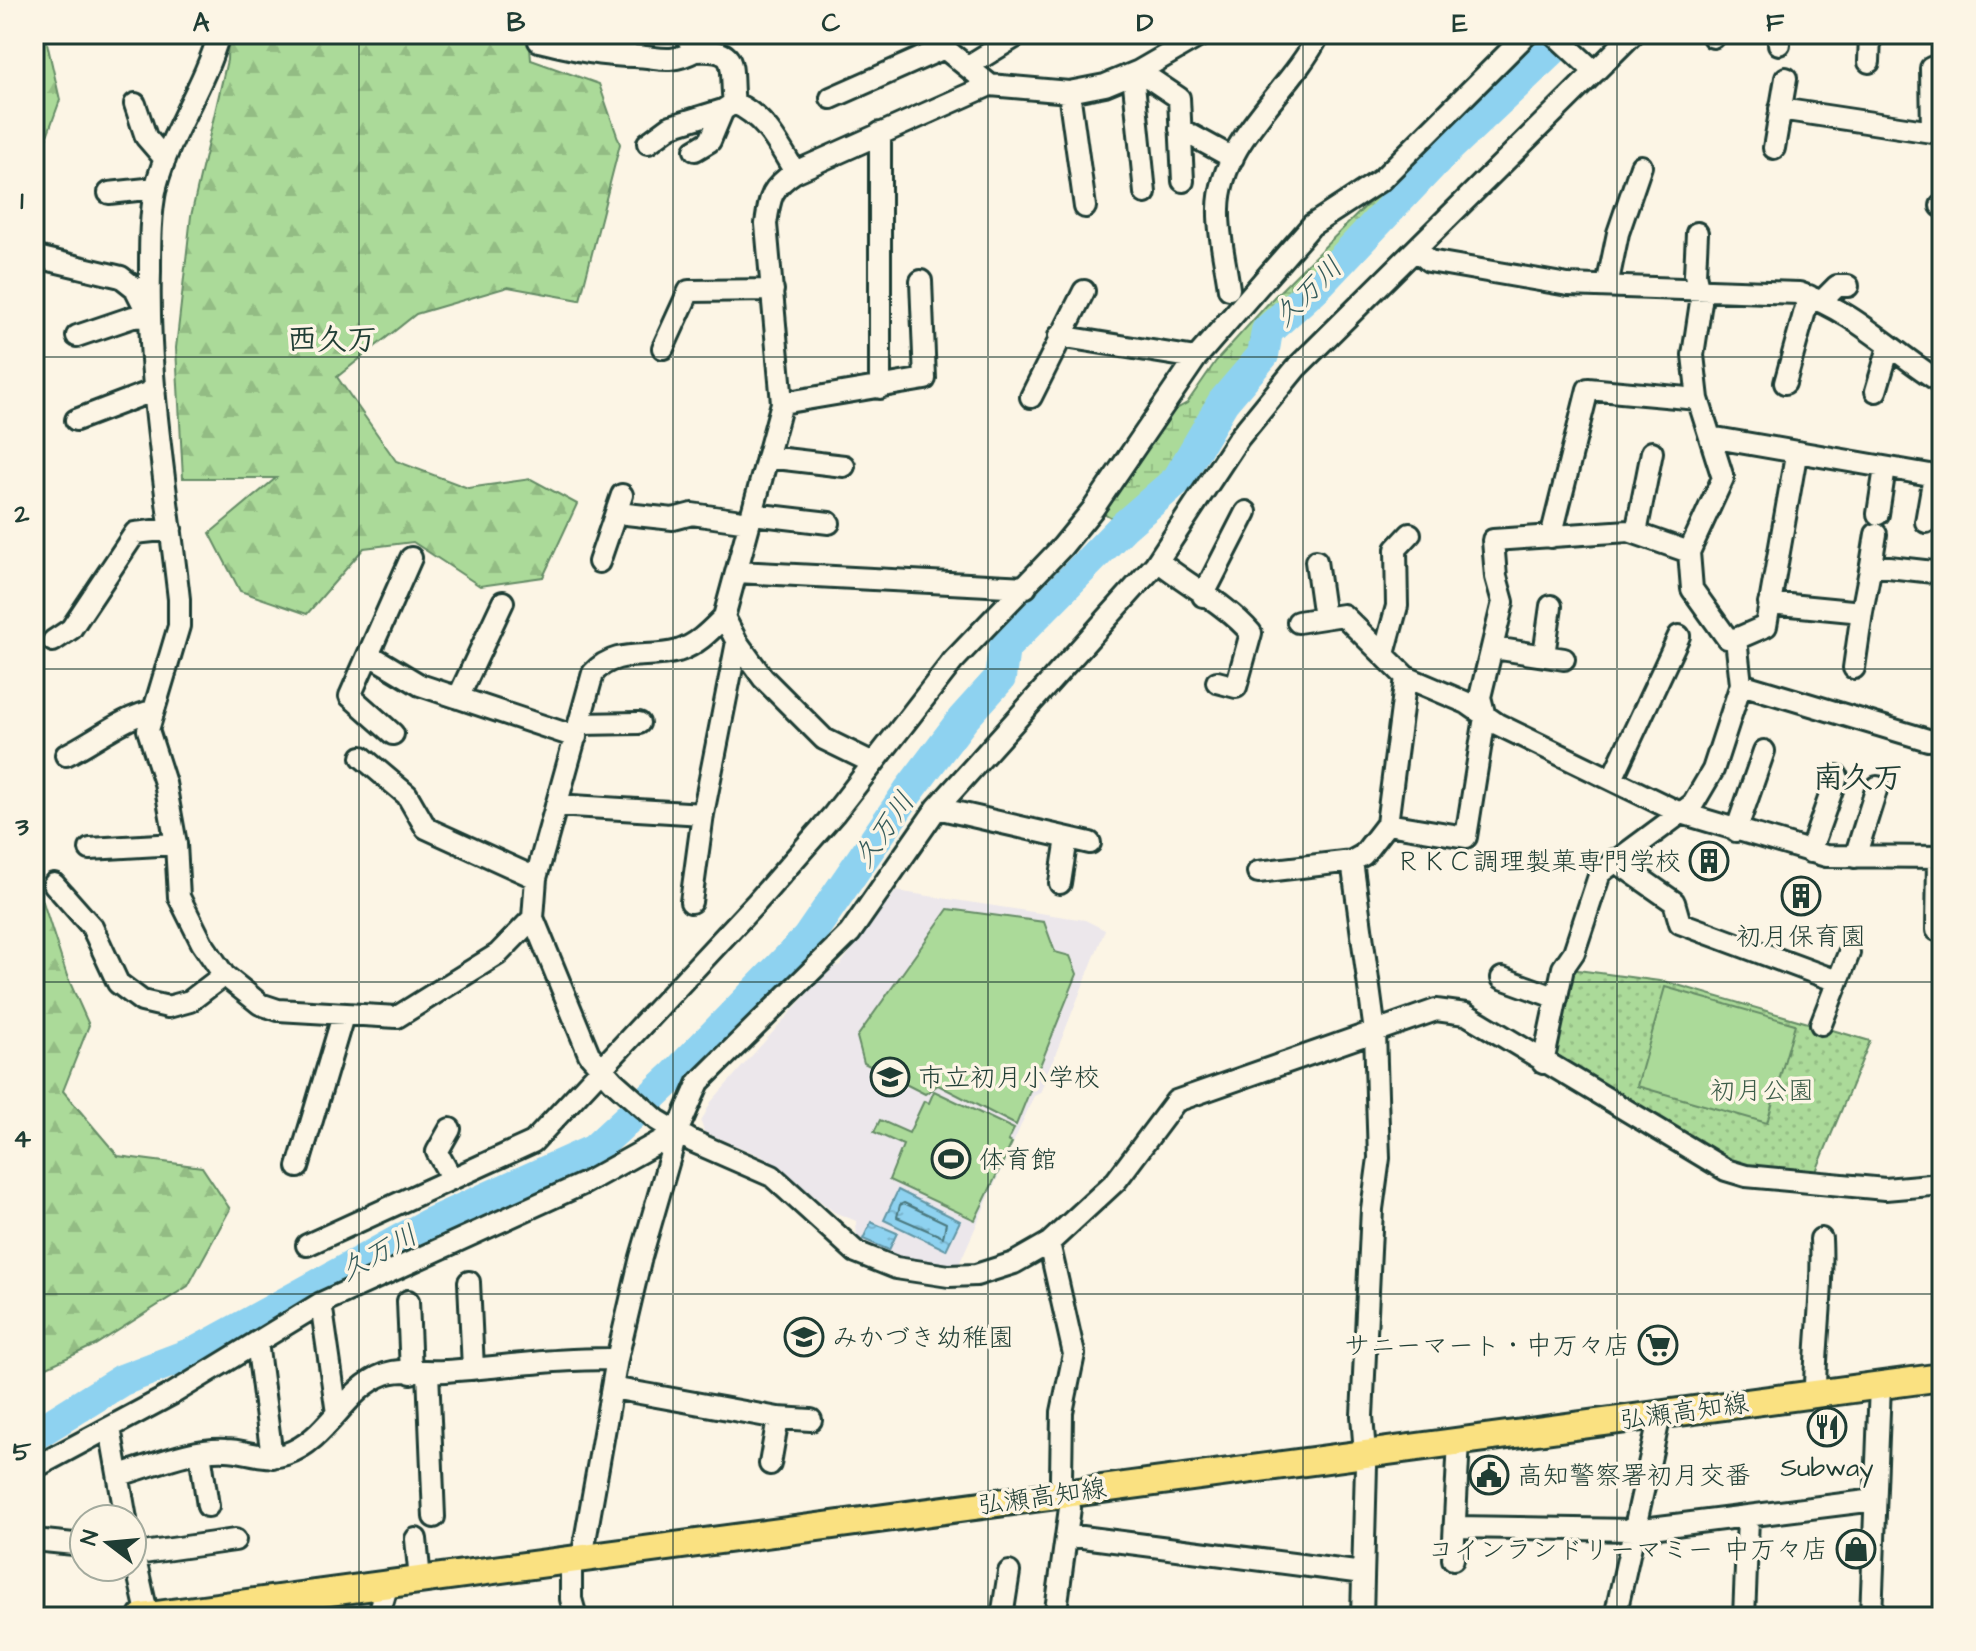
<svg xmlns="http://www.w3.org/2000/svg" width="1976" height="1651" viewBox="0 0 1976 1651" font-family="'Architects Daughter','Klee One',sans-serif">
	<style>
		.built { fill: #ece7eb }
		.grass { fill: url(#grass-dots); stroke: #658c66; stroke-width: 2 }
		.forest { fill: url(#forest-firs); stroke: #658c66; stroke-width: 2 }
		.wetland { fill: url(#wetland-marsh); stroke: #658c66; stroke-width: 2 }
		.pitch { fill: #abda99; stroke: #658c66; stroke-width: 2 }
		.water { fill: url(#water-ripples); stroke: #6296a5; stroke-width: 2 }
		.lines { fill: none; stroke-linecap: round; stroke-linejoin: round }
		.shore { stroke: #4b797f; stroke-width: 2 }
		.river { stroke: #8ed2f0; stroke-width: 32 }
		.minor-casing { stroke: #1f3d34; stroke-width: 26 }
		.major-casing { stroke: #1f3d34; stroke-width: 32 }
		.minor { stroke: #fcf5e5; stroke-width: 20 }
		.major { stroke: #fae181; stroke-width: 26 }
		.grid { fill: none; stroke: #1f3d34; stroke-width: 2; stroke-opacity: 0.55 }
		.labels { text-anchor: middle; stroke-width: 7; stroke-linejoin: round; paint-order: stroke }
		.poi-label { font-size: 26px; fill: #1f3d34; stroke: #fcf5e5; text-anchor: start }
		.park-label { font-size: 26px; fill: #3b5c48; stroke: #fcf5e5 }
		.street-label { font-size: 26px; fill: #1f3d34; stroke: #fcf5e5 }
		.water-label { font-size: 28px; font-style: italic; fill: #355b5a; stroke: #fcf5e5 }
		.quarter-label { font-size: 30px; font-weight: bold; fill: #1f3d34; stroke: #fcf5e5 }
		.neatline { fill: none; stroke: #1f3d34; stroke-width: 3 }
		.grid-label { font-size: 26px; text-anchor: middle; font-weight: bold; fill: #1f3d34 }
	</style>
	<defs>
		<pattern id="grass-dots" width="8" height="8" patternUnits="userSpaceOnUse" patternTransform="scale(2)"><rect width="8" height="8" fill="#abda99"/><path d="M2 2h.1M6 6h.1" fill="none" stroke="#93bc84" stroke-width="1.8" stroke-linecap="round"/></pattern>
		<pattern id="forest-firs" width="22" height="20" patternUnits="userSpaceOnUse" patternTransform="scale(2)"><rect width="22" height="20" fill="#abda99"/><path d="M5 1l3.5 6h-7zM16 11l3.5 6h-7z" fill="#93bc84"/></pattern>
		<pattern id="wetland-marsh" width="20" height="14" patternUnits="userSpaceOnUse" patternTransform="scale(2)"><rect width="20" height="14" fill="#abda99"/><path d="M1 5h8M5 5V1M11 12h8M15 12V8" fill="none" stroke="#93bc84"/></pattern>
		<pattern id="water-ripples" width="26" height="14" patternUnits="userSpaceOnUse" patternTransform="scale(2)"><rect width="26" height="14" fill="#8ed2f0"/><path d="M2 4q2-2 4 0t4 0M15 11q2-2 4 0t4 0" fill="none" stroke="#7ab5ce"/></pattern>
	</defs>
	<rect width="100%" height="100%" fill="#fcf5e5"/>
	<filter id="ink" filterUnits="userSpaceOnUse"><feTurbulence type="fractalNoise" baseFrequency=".0125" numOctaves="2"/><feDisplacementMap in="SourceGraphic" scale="16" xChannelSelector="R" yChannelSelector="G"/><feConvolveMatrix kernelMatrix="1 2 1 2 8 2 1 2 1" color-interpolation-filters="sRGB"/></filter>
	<g filter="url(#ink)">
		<!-- built -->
		<path class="built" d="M896 891 1085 920 1105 930 1040 1093 1034 1096 956 1271 900 1262 857 1243 856 1221 834 1212 768 1159 704 1132 701 1122 711 1102 748 1060 830 968 840 965Z"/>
		<!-- grass -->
		<path class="grass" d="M1570 969 1667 982 1870 1041 1815 1174 1753 1169 1728 1161 1561 1064 1551 1051Z"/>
		<!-- forest -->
		<path class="forest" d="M34 34H45L60 100 34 172Z
			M228 34H529L531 60 599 84 620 144 580 300 508 287 416 314 337 377 396 461 468 488 531 479 577 504 543 577 480 586 413 542 364 548 307 614 240 591 210 533 276 478H183L176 348 191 216 227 60Z
			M34 894 42 899 67 976 89 1025 63 1091 118 1156 202 1167 230 1209 188 1286 95 1345 34 1373Z"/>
		<!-- wetland -->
		<path class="wetland" d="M1538 35 1547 43 1531 58 1527 70 1425 158 1371 219 1346 240 1252 338 1259 337C1253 365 1231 374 1216 395 1184 440 1172 501 1112 518L1099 510 1162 417 1187 403 1216 361 1274 297Z"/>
		<!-- pitch -->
		<path class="pitch" d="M948 909 1044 922 1055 952 1070 956 1077 974 1016 1125 938 1085 925 1094 864 1063 857 1037Z
			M1665 987 1795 1024 1767 1123 1637 1086Z
			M934 1091 1014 1129 1008 1141 1012 1143 975 1220 889 1180 903 1145 874 1132 880 1120 909 1133 924 1101 929 1103Z"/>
		<!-- water -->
		<path class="water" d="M898 1190 960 1221 946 1250 884 1220Z
			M871 1222 897 1233 889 1250 863 1239Z"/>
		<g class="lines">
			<!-- shore -->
			<path class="shore" d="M904 1203 946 1223 943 1237 897 1217 900 1205Z"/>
			<!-- river -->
			<path class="river" d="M34 1435 122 1380 198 1351 429 1224 594 1150 675 1075 807 939 908 792 963 719 1000 678 1004 648 1123 527 1178 479 1223 402 1263 355 1267 331 1317 286 1438 158 1569 34"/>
			<defs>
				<path id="minor" d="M219 34C204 87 170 133 156 186 150 214 150 243 150 271 147 381 167 491 179 599V626L148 730 165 783 176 844 179 897 202 943 224 975 260 1004 278 1010 397 1017 498 954 533 918
					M685 34 695 51C742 48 729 68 734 103
					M933 34 944 48 990 85
					M1554 34 1595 72
					M1779 34V44
					M1713 37V34
					M539 41C572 49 600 56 634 56 661 57 667 65 695 51
					M1869 62 1870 34
					M968 66 1020 34
					M1139 71 1179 98 1183 181
					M1133 74 1145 193
					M1069 92 1085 207
					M831 98 944 48
					M734 103C765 116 778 144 795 172
					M135 104 146 137 165 159
					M1780 109 1932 132 1931 68 1942 64
					M1180 129 1233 158
					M648 143 671 126 723 110 734 103
					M1774 148 1786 78
					M695 150 710 141 723 110
					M109 193 156 188
					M1941 206H1942
					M1416 250 1429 261 1568 285 1799 293C1853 310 1895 354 1942 383
					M37 257 121 277 135 288 149 316 133 317 77 336
					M1607 286 1618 233 1641 166
					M1229 289C1226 264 1218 235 1219 209 1220 139 1290 93 1319 34
					M1822 301 1837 286H1848
					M1059 336 1196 358
					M663 348 689 291 773 290
					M1785 383 1809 296
					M880 388V133
					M1876 391 1889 347
					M1031 397 1084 291
					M782 403 925 379 921 281
					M76 420 155 390
					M1710 437 1942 477
					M767 457 844 466
					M617 513 673 519 692 514 749 522
					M752 514 829 523
					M1878 514 1885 468
					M1926 522 1934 476
					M1636 533 1652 452
					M1551 537 1588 389 1698 399
					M1689 552 1692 589 1727 638 1736 639
					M1158 561C1189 586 1226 604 1251 633L1236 687 1217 682
					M1316 561 1324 618
					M599 562 622 495
					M1871 565 1876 534
					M737 572 1026 587
					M1203 596 1246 512
					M1769 603 1862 612 1871 565 1942 573
					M724 617C709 632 698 644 678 651 647 660 617 647 593 673L536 878 533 918 589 1054 613 1081 657 1120 692 1141 772 1176 856 1252 896 1268 949 1276 976 1275 1014 1263 1049 1243 1116 1181 1176 1101 1436 1010 1466 1014 1726 1170 1746 1176 1885 1189 1942 1184
					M1298 622 1343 615 1406 677 1467 703 1497 724 1678 812 1826 856 1942 857
					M53 641 71 629 135 533 171 529
					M737 642 763 678 824 739 871 762
					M1494 648 1564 659
					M1384 654 1397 606 1396 549 1410 534
					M370 655 420 685 576 737
					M1544 655 1551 606
					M1854 668 1862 612
					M1741 684 1928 740
					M458 698 503 602
					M580 724 639 723
					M393 734 350 696 411 558
					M66 755C93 742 125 716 153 711
					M362 757 407 795 426 828 536 878
					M1612 779 1679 636
					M556 805 703 814
					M937 808 1090 843
					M1387 824 1466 837 1485 717 1480 697 1503 602 1496 577 1493 540 1629 531 1689 552 1723 478 1698 399 1693 355 1701 302 1695 274 1697 233
					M1736 831 1764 751
					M90 849 176 844
					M1810 852 1837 776
					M1855 857 1877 787
					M1614 860 1674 902 1680 923 1837 981
					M1352 861 1363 855 1387 824 1406 677
					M1258 872 1352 861 1375 1032 1379 1158 1372 1209 1362 1416 1366 1465 1362 1617
					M1060 883 1067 838
					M54 884 92 927 118 983 142 1001 168 1007 190 1001 224 975
					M691 902 703 814 737 642 724 617 782 403 766 224C770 196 771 188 795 172L990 85 1069 92 1105 85 1139 71 1203 34
					M1937 930 1938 857
					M1502 978 1557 998
					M1821 1024 1849 953
					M1543 1063 1563 968 1574 952 1600 873 1693 804 1713 770 1741 684 1736 639 1766 626 1796 455
					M450 1129 437 1152 452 1179
					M298 1167 343 1016
					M1049 1243 1074 1354 1062 1412 1061 1478 1070 1508 1055 1617
					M307 1245 533 1142 757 902 834 814 953 661 1062 547 1093 509 1196 358 1312 225 1381 180 1527 34
					M469 1282 473 1369
					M408 1301 411 1373
					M321 1303 337 1413
					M257 1342 272 1457
					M428 1372 434 1517
					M612 1388 778 1418 811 1420
					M1815 1392C1815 1341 1824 1290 1821 1239
					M110 1428 126 1519
					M200 1452 208 1506
					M770 1464 778 1418
					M34 1468 172 1394 321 1303 585 1183 677 1132
					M119 1475C152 1466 191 1448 226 1450 246 1450 266 1461 286 1454 328 1440 344 1389 385 1374 401 1368 428 1372 446 1371 503 1367 559 1358 617 1359
					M1455 1527 1635 1530 1875 1500
					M1067 1535 1363 1573
					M416 1539 420 1580
					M34 1540 84 1545
					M132 1546 148 1617
					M136 1554 235 1540
					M582 1558 617 1359 641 1257 677 1132 699 1082 850 933 937 808 1155 565 1238 439 1296 368 1633 34
					M571 1559V1599L576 1617
					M1453 1559 1459 1440
					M378 1617 388 1584
					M1002 1617 1009 1572
					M1615 1617 1660 1415
					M1744 1617 1748 1518
					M1871 1617 1880 1385"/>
				<path id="major" d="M142 1617 1942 1377"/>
			</defs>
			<!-- minor casing -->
			<use href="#minor" class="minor-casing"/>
			<!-- major casing -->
			<use href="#major" class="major-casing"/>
			<!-- minor -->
			<use href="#minor" class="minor"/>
			<!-- major -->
			<use href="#major" class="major"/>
		</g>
	</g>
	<!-- grid -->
	<path class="grid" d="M359 34V1617M673 34V1617M988 34V1617M1303 34V1617M1617 34V1617M34 357H1942M34 669H1942M34 982H1942M34 1294H1942"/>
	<!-- icons -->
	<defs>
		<symbol id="building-ring" viewBox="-11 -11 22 22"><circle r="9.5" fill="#fcf5e5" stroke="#1f3d34" stroke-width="1.5"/><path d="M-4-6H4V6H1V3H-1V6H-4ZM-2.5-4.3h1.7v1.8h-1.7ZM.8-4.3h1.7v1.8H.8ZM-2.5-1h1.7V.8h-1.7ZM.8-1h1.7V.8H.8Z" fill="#1f3d34"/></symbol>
		<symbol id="school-ring" viewBox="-11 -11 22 22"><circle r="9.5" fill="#fcf5e5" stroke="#1f3d34" stroke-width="1.5"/><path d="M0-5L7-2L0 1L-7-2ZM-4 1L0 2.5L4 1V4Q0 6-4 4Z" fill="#1f3d34"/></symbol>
		<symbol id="stadium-ring" viewBox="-11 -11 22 22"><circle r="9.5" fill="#fcf5e5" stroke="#1f3d34" stroke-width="1.5"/><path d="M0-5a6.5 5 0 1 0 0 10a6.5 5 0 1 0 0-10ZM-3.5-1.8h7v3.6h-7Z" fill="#1f3d34"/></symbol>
		<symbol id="supermarket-ring" viewBox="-11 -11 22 22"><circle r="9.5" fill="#fcf5e5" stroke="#1f3d34" stroke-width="1.5"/><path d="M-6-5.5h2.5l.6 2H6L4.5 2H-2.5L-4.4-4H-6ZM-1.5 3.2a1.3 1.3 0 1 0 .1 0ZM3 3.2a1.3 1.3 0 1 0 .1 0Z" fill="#1f3d34"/></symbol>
		<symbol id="restaurant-ring" viewBox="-11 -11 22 22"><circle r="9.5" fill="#fcf5e5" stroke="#1f3d34" stroke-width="1.5"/><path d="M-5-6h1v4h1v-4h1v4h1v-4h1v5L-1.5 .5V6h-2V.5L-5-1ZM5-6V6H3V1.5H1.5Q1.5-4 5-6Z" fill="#1f3d34"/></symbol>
		<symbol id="civic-ring" viewBox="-11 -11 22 22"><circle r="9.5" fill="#fcf5e5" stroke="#1f3d34" stroke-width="1.5"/><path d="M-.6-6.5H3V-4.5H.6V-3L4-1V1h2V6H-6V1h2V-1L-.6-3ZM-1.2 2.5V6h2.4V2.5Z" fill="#1f3d34"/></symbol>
		<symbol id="shop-ring" viewBox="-11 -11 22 22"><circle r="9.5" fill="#fcf5e5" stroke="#1f3d34" stroke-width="1.5"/><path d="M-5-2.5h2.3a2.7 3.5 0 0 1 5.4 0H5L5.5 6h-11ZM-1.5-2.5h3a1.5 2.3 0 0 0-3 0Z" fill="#1f3d34"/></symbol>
	</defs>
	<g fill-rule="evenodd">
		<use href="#building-ring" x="1687" y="839" width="44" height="44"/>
		<use href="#building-ring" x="1779" y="874" width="44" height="44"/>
		<use href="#school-ring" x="868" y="1055" width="44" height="44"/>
		<use href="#stadium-ring" x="929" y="1137" width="44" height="44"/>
		<use href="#school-ring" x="782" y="1315" width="44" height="44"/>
		<use href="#supermarket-ring" x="1636" y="1323" width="44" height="44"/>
		<use href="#restaurant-ring" x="1805" y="1405" width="44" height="44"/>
		<use href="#civic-ring" x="1467" y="1453" width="44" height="44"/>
		<use href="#shop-ring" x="1834" y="1527" width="44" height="44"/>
	</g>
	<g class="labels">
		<!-- poi labels -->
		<g class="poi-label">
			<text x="1681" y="870" text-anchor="end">ＲＫＣ調理製菓専門学校</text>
			<text x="1801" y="945" text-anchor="middle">初月保育園</text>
			<text x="918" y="1086">市立初月小学校</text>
			<text x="979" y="1168">体育館</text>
			<text x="832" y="1346">みかづき幼稚園</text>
			<text x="1630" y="1354" text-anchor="end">サニーマート・中万々店</text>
			<text x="1827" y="1476" text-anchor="middle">Subway</text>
			<text x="1517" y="1484">高知警察署初月交番</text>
			<text x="1828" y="1558" text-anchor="end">コインランドリーマミー 中万々店</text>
		</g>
		<!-- park labels -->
		<g class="park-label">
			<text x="1762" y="1099">初月公園</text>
		</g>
		<!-- street labels -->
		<g class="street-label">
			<text transform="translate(1684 1411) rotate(-8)" y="9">弘瀬高知線</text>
			<text transform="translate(1042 1496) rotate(-8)" y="9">弘瀬高知線</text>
		</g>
		<!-- water labels -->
		<g class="water-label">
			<text transform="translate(1307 291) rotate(-45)" y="10">久万川</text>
			<text transform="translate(883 829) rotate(-55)" y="10">久万川</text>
			<text transform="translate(378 1252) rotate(-29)" y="10">久万川</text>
		</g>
		<!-- quarter labels -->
		<g class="quarter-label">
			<text x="332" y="349">西久万</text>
			<text x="1858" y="787">南久万</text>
		</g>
	</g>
	<!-- margin -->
	<rect width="1976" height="1651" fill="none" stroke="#fcf5e5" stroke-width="88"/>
	<!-- north arrow -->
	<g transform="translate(108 1543) rotate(286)"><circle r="38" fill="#fcf5e5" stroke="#a4ab9e" stroke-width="2"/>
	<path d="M0-6L14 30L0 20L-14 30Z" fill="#1f3d34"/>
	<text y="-12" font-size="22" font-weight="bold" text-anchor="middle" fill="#1f3d34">N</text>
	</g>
	<rect x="44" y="44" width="1888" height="1563" class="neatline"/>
	<g class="grid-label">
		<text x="201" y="31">A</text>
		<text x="516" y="31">B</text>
		<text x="831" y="31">C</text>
		<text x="1145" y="31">D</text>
		<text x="1460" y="31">E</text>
		<text x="1775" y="31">F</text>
		<text x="22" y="209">1</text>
		<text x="22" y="522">2</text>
		<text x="22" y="835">3</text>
		<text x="22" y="1147">4</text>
		<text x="22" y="1460">5</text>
	</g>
</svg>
